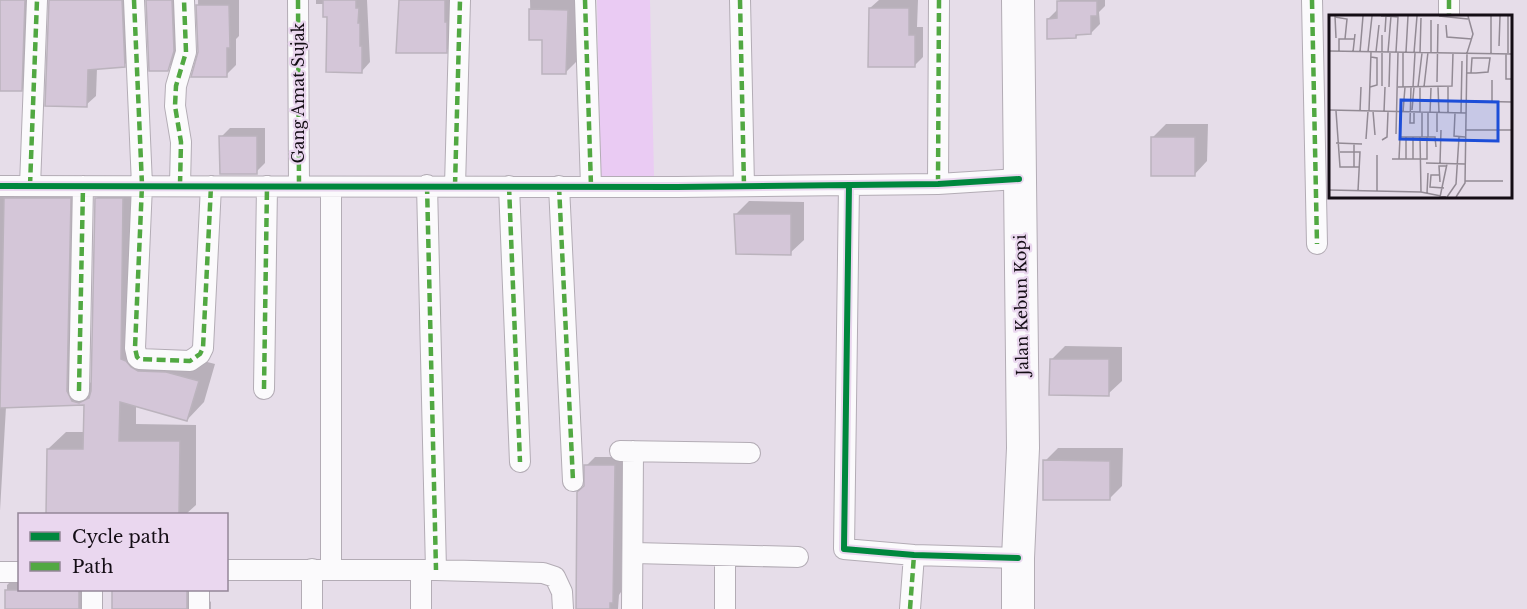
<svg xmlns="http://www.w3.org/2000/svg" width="1527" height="609" viewBox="0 0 1527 609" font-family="'Libre Baskerville',serif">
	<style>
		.green { fill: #eacbf3 }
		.shadow { fill: #0003 }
		.building { fill: #d4c6d8; stroke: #bbb3bd; stroke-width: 1.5 }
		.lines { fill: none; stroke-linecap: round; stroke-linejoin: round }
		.minor-casing { stroke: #b3acb5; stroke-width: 22 }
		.primary-casing { stroke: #b3acb5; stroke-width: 34 }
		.minor { stroke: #fbfafc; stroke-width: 20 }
		.primary { stroke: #fbfafc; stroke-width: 32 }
		.quiet { stroke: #51a842; stroke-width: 4.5; stroke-dasharray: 9 4.5; stroke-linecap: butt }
		.cycleway-casing { stroke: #ead7ef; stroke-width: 10 }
		.cycleway { stroke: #00873e; stroke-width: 6 }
		.labels { text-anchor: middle; stroke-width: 4.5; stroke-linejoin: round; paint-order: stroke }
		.street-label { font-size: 16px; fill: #140d15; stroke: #ead7ef }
		.inset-road { fill: none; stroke: #928a94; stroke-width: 1.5 }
		.view { fill: #1d4ed8; fill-opacity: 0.15; stroke: #1d4ed8; stroke-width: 3 }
		.inset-edge { fill: none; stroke: #140d15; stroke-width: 3 }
	</style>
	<rect width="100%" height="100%" fill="#e6dde9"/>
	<!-- green -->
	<path class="green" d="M597 0H650L654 176 601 178Z"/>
	<!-- shadow -->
	<path class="shadow" d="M0 0H34L31 80 21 90 0 89Z
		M50 0H132L134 56 124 65 97 68 96 96 86 105Z
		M146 0H182L177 59 167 69Z
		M198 0H239V36L236 39V65L226 75 199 52Z
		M316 0H367L370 62 362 71 329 15 324 4H316Z
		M400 0H454L456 41 446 51H397Z
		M530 0H577L576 62 566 72 544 38H531Z
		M879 0H918L917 27H923V57L914 66 870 8Z
		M1060 0H1105V6L1099 12 1100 24 1091 33H1079L1076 37 1048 19 1057 10Z
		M1166 124H1208L1207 161 1194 175 1153 137Z
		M230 128H265V163L256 172 221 137Z
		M0 177 87 182 86 380 93 384 96 199 113 182H139L143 344 148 351 184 356 215 364 204 402 187 420 136 405V424L196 425V505L186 514H48V449L66 432H85L86 404 6 407 0 511Z
		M749 201 804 202V240L790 253 736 214Z
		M1065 346 1122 347V381L1108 394 1051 360Z
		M1058 448H1123L1122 486 1109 499 1045 461Z
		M595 457H624L621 592 619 595 618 609H578L586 466Z
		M20 572V590H96V609H7V585Z
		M113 590H204L206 598 211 602V609H113Z"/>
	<!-- building -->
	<path class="building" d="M0 0H25L22 91H0Z
		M49 0H122L125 67 88 70 87 107 45 106Z
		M146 0H172L174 51 168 71H149Z
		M323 0H356V8H359L358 23H360V46H362V73L326 72 327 17H323Z
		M399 0H445V22H447V53H396Z
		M1057 1H1097V16H1091V34L1076 35V38L1047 39V19L1057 18Z
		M196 5H229L230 48H227V77H191L198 52Z
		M869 8H909V35H915V67H868Z
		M529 9 568 10 566 74H542V40H529Z
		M219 136H257V174H220Z
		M1151 137H1195V176H1151Z
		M4 198H71L67 391 72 401 79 403 89 398 91 391 95 198H123L121 359 126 361 131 367 138 371 166 372 199 381 187 421 120 402 119 441H180L179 514H46L47 449H83L84 405 0 408Z
		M734 214H791V255L736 254Z
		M1050 359H1109V396L1049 395Z
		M1043 460 1110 461V500H1043Z
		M584 465H615L613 603H610V609H576L577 492 584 486Z
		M5 590H79V609H5Z
		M112 590H187V609H112Z"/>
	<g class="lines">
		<defs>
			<path id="minor" d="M134 0 142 185 135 348 137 357 139 359 190 361 200 354 203 348 211 186
				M298 0 299 185
				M585 0 591 186
				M740 0 744 186
				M1312 0 1317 244
				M1449 0V16
				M938 184 939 0
				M180 185 181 142 175 106 176 86 186 52 184 0
				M427 185 436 570
				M849 185 844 549 914 555 1018 558
				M0 186 677 187 938 184 1019 179
				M30 186 37 0
				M455 186 460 0
				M509 186 520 462
				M559 186 573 481
				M264 389 267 186
				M79 391 83 186
				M620 451 750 453
				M634 553 798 557
				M331 569V187
				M226 570H436L543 573 555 577 562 592 563 609
				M421 570V609
				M0 572H20
				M92 590V609
				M199 590V609
				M312 609V569
				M632 609 633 451
				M725 609V556
				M910 609 914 555"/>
			<path id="primary" d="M1018 609V558L1023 448 1018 0"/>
		</defs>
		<!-- minor casing -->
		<use href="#minor" class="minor-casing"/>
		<!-- primary casing -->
		<use href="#primary" class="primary-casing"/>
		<!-- minor -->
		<use href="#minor" class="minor"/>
		<!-- primary -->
		<use href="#primary" class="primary"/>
		<!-- quiet -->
		<path class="quiet" d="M134 0 142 185 135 348 137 357 139 359 190 361 200 354 203 348 211 186
			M298 0 299 185
			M585 0 591 186
			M740 0 744 186
			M1312 0 1317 244
			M1449 0V16
			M938 184 939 0
			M180 185 181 142 175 106 176 86 186 52 184 0
			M427 185 436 570
			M30 186 37 0
			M455 186 460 0
			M509 186 520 462
			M559 186 573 481
			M264 389 267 186
			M79 391 83 186
			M910 609 914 555"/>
		<defs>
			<path id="cycleway" d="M849 185 844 549 914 555 1018 558
				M0 186 677 187 938 184 1019 179"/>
		</defs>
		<!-- cycleway casing -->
		<use href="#cycleway" class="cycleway-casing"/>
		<!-- cycleway -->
		<use href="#cycleway" class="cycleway"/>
	</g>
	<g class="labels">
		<!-- street labels -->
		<g class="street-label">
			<text transform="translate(298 93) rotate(-90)" y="6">Gang Amat Sujak</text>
			<text transform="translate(1021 305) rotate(-91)" y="6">Jalan Kebun Kopi</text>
		</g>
	</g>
	<!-- overview -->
	<g transform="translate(1329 15)">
		<rect width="183" height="183" fill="#e6dde9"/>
		<path class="inset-road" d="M6 1 7 23M52 1H57L56 17M57 1 69 2 67 37M110 1 139 4M179 1V38M6 2 18 4 16 24M102 5V38M117 10 118 22 143 24M170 31 171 1M0 36 183 39M10 36V24H25M24 37 26 19M31 37 34 1M39 37 43 1M47 37 50 10M59 37 62 1M74 37V72M77 37 79 1M85 38 88 1M91 38 92 3M162 39V1M177 39V64H183M138 58H147L159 57 161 43H143L142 58M163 65V86M108 67 109 9M53 71V20M41 72 48 70V43L42 42M60 72 61 37M69 72 123 71 124 38M82 72 81 108H85V97M84 72 86 38M89 72 93 38M95 72 99 37M109 72 110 98M119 72V98M137 86 183 87M0 95 137 98M83 95 85 72M7 96 11 152H30M31 96 32 72M40 96 42 37M44 96 46 120M55 97 56 72M74 97 76 72M91 97V72M99 98V122M101 98 102 73M108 98V117M126 98 125 121 136 122M132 98 133 46M137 115H183M67 119 69 37M91 122 92 177M93 122V98M37 124 39 96M53 125 58 122 59 97M7 128 33 129M11 137H31L29 176M63 144H98V122M70 144 71 122H106L107 132M77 144V122M84 144V122M97 148 136 149M111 148 112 115M25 152V129M111 160H102L101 172 115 173M136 166H174M111 167 110 151H117M0 175 92 177 117 182M48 176V140M98 178 99 158M111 182 118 149M118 182 127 169 130 122M127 182 136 168 138 38 144 19 139 1"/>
		<path class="view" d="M72 85 169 87V126L71 124Z"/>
		<rect width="183" height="183" class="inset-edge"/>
	</g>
	<!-- legend -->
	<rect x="18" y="513" width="210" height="78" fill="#ead7ef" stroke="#948698" stroke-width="1.5"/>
	<rect x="30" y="532" width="30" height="9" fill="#00873e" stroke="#948698" stroke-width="1.5"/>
	<text x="72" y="543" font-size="18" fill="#140d15">Cycle path</text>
	<rect x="30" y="562" width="30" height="9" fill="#51a842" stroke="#948698" stroke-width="1.5"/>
	<text x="72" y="573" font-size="18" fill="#140d15">Path</text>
</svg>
